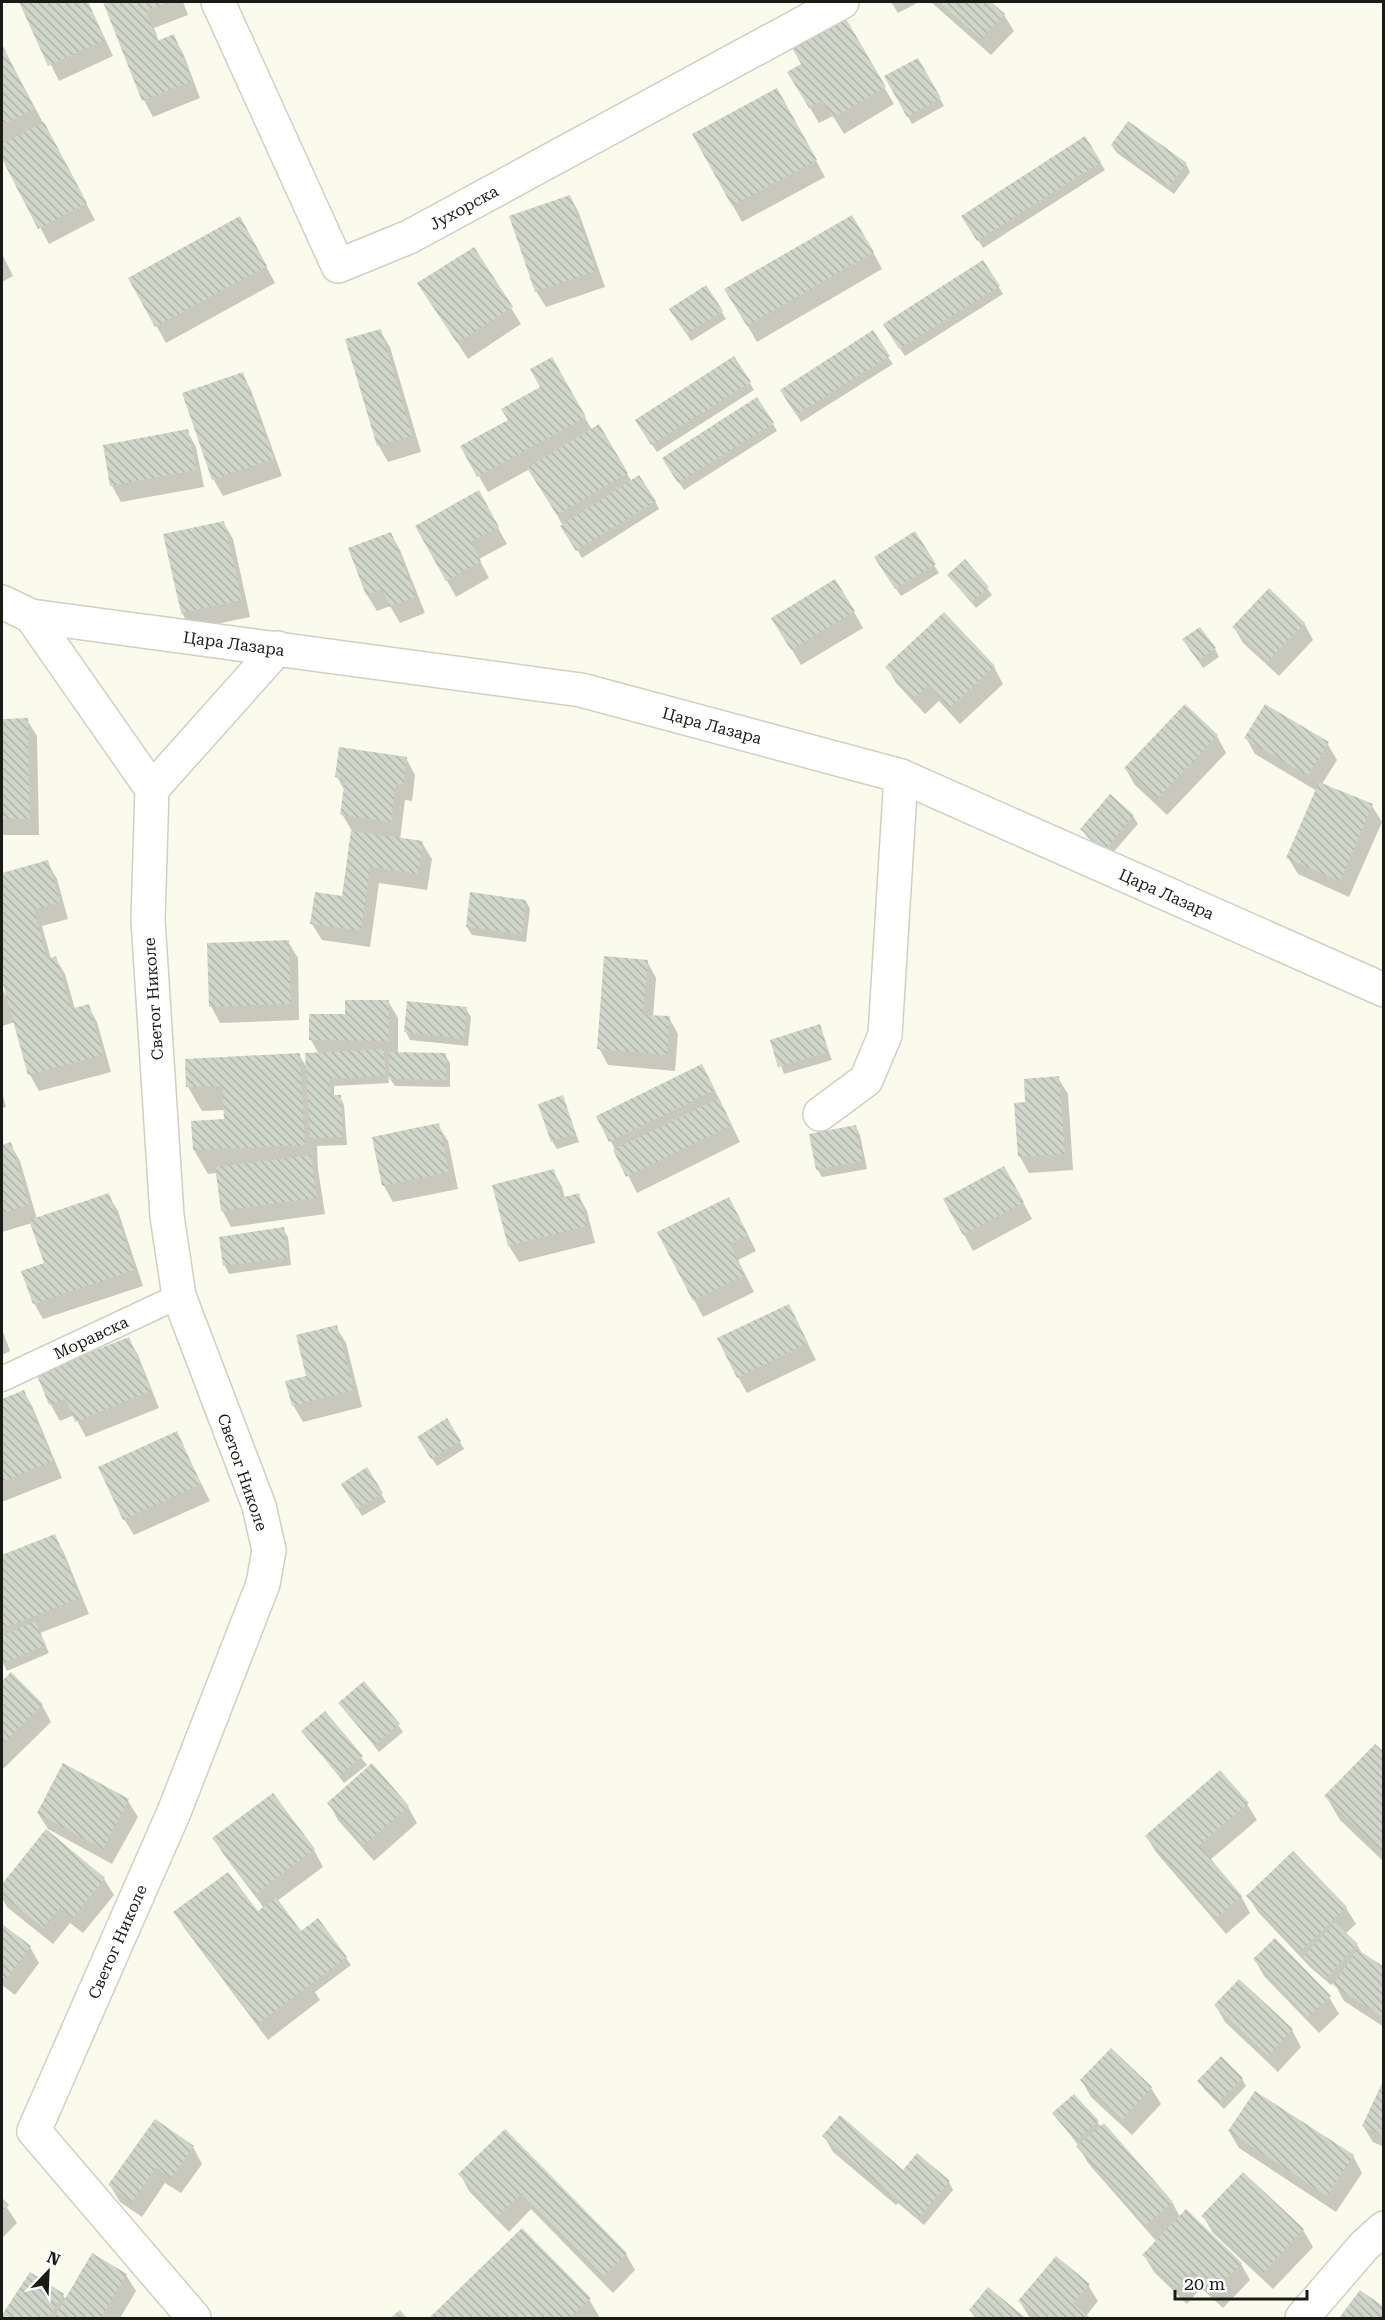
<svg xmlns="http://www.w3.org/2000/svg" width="1385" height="2320" viewBox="0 0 1385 2320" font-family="'Roboto Serif',serif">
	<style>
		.shadow { fill: #0003 }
		.building { fill: url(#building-back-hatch) }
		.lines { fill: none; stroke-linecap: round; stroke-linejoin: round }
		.lane-casing { stroke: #d0d0c2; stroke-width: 27 }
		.street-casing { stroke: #d0d0c2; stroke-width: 36 }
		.lane { stroke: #fff; stroke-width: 24 }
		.street { stroke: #fff; stroke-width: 33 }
		.labels { text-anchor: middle; stroke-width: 5; stroke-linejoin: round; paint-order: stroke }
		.street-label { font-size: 16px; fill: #1b1b16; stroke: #fff }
	</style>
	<defs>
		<pattern id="building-back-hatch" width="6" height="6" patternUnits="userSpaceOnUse" patternTransform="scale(1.5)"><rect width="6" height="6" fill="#cfd5c8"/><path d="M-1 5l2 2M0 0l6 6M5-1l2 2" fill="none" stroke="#b1b6ab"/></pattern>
	</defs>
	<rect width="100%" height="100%" fill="#fafbec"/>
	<!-- shadow -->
	<path class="shadow" d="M20 2H88L113 56 59 81Z
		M105 2H183L188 15 154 28 159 42 173 36 183 53 200 98 153 117 144 100Z
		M891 2H919L898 13Z
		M931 2H989L1004 15 1014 31 991 55Z
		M844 19 894 104 844 134 833 116 819 123 789 73 803 65Z
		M2 46 95 220 49 244 2 156Z
		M918 60 944 106 912 124 886 77Z
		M786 106 825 177 742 222 694 135Z
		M1085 138 1105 170 983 248 963 216Z
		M1112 146 1186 164 1190 172 1174 194 1117 153Z
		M570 196 579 213 605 287 546 307 536 291Z
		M249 234 275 283 166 343 130 279Z
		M474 249 521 324 468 359 429 299Z
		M873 252 882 269 757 342 726 289Z
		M2 254 13 276 2 282Z
		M998 286 1003 294 905 356 889 332Z
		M721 311 726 319 691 341 676 317Z
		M380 331 390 347 421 452 388 462 379 446 347 340Z
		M888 357 893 364 801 422 782 390Z
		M242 374 251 390 282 476 223 496 214 480 184 394Z
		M561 375 592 430 598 426 632 482 655 501 659 509 582 558 530 469 488 492 462 447 510 421Z
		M750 383 754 390 657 452 641 428Z
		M773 424 777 431 684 490 668 466Z
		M187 431 196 447 204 487 121 502 112 486Z
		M478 492 507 544 479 559 489 578 456 597 417 526Z
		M223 522 233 539 250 617 191 629 182 613 165 535Z
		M914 533 939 573 901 596 880 565Z
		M391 534 400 550 425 613 400 623 390 606 377 611 367 595 350 549Z
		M949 575 987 588 992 595 976 608Z
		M854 612 863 628 801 665 773 618Z
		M944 614 994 667 1003 684 960 724 939 701 925 714 896 683 887 667Z
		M1304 623 1313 640 1279 676 1243 643 1234 627Z
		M1189 647 1215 649 1219 657 1203 668Z
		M2 720H27L37 736 39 835H2Z
		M1217 736 1226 753 1167 815 1135 785 1125 768Z
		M1246 738 1327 743 1337 760 1322 784 1372 806 1382 822 1349 897 1298 874 1288 858 1317 791 1255 754Z
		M406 758 415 775 412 801 405 800 400 840 422 843 432 859 427 890 379 883 370 947 322 940 312 924 343 897 352 831 342 814 345 791 337 777Z
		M1133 816 1138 824 1110 856 1087 837 1082 829Z
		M47 862 57 879 68 919 42 926 51 959 55 958 65 974 75 1009 88 1006 97 1022 111 1072 39 1091 30 1075 15 1022 2 1026V989L7 997 2 980V875Z
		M526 901 530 909 526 942 472 935 467 927Z
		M288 942 298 958 299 1020 220 1023 211 1006Z
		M647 961 656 978 653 1017 669 1018 678 1034 675 1071 608 1065 599 1048Z
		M388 1001 398 1018V1054L445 1055 450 1063V1087L395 1086 388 1076 389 1083 334 1086V1097H340L344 1105 347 1145 317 1146 318 1169 325 1214 231 1227 222 1210 217 1173 208 1174 194 1150 226 1121 225 1110 202 1111 188 1087 299 1055 308 1069 319 1054 311 1040 347 1015Z
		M466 1009 471 1017 468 1046 410 1040 406 1032Z
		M819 1026 832 1060 784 1074 772 1041Z
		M1058 1078 1068 1094 1073 1170 1029 1173 1020 1157 1027 1104Z
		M711 1082 740 1142 637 1193 598 1116Z
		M2 1092 6 1107 2 1108Z
		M562 1097 579 1142 557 1149 552 1141Z
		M438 1125 448 1141 458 1189 393 1202 384 1186 374 1138Z
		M856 1127 860 1135 867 1169 822 1177 817 1169Z
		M10 1144 20 1161 37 1219 108 1195 118 1211 143 1286 43 1319 34 1303 46 1264 32 1223 2 1232V1147Z
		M553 1171 562 1187 565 1198 578 1195 587 1211 595 1243 519 1262 509 1246 494 1186Z
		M1013 1184 1032 1219 973 1251 945 1200Z
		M738 1215 756 1251 738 1260 754 1292 703 1317 659 1233Z
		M283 1229 288 1237 291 1265 229 1274 225 1266 221 1238Z
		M789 1306 816 1360 747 1393 738 1377Z
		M336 1327 346 1343 362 1407 303 1422 293 1405Z
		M2 1329 10 1351 2 1355Z
		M128 1338 138 1355 159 1408 86 1437 74 1415 60 1421 51 1405 38 1374Z
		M24 1392 33 1408 62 1478 2 1502V1401Z
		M447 1420 464 1449 437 1466 423 1445Z
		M176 1433 210 1501 134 1535 124 1519Z
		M367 1470 386 1502 362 1516 343 1485Z
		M55 1536 64 1553 89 1614 40 1633 49 1653 7 1671 2 1661V1557Z
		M11 1674 42 1705 51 1722 2 1770V1683Z
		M340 1703 398 1725 403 1732 379 1752Z
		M325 1713 367 1765 344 1783 303 1731Z
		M1384 1754V1862L1340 1820 1326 1796Z
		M64 1765 128 1801 138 1817 112 1864 48 1829 38 1813Z
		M272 1795 314 1850 323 1867 277 1901 301 1933 346 1958 351 1965 315 1992 320 2000 268 2040 185 1929 175 1913 262 1920 264 1908 224 1855 214 1838Z
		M329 1803 408 1807 417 1823 374 1861 338 1820Z
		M1247 1804 1257 1820 1210 1860 1241 1896 1250 1913 1226 1934 1156 1852 1146 1836Z
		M46 1832 104 1879 114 1895 83 1933 70 1923 53 1944 7 1907 2 1898V1886Z
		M1248 1896 1346 1908 1356 1924 1345 1934 1357 1945 1362 1953 1384 1969V2027L1344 2001 1334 1983 1331 1985 1310 1967 1258 1912Z
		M2 1926 30 1947 39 1963 15 1995 2 1985Z
		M1255 1960 1329 1997 1339 2014 1319 2033 1264 1976Z
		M1216 2006 1292 2030 1301 2047 1278 2072 1225 2022Z
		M1111 2050 1151 2088 1161 2104 1132 2135 1091 2097 1082 2081Z
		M1242 2079 1246 2086 1224 2109 1204 2089 1199 2081Z
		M1384 2083V2147L1373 2142 1363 2126Z
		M1054 2114 1097 2122 1172 2202 1180 2217 1241 2264 1250 2280 1223 2308 1201 2288 1187 2304 1154 2272 1144 2255 1157 2242 1088 2163 1079 2146Z
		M505 2131 626 2254 635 2270 613 2293 531 2209 509 2232 469 2191 460 2174Z
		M1229 2131 1353 2156 1362 2173 1336 2212 1239 2148Z
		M824 2136 903 2172 949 2182 953 2190 924 2225 898 2203 896 2205 833 2152Z
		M193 2147 202 2164 181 2193 165 2183 142 2217 120 2202 110 2185Z
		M1243 2174 1303 2230 1313 2247 1273 2289 1213 2233 1203 2216Z
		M2 2200 17 2223 2 2238Z
		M522 2230 589 2299 600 2318H431Z
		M30 2274 63 2295 66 2300 126 2275 136 2291 120 2318H2Z
		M1088 2285 1098 2301 1086 2316 1089 2318H1030L1020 2302Z
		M988 2289 1024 2318H975L970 2310Z
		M1361 2292 1384 2309V2318H1341Z"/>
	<!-- building -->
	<path class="building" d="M19 2H88L105 40 48 66Z
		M103 2H170L146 11 157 41 174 34 192 81 142 101Z
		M939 2H991L1005 14 981 39Z
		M845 17 886 87 833 118 822 100 809 108 787 72 801 64 792 48Z
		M2 44 34 109 2 125Z
		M918 58 941 98 907 117 884 76Z
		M777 88 817 160 732 206 692 134Z
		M1128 121 1187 163 1169 187 1111 145Z
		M44 122 87 203 38 229 2 159V144Z
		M1085 136 1101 162 977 241 961 216Z
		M570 195 596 271 535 292 509 216Z
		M852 215 874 252 747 326 724 289Z
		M240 216 267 266 155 327 128 278Z
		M474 247 513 307 457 343 417 283Z
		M983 260 1000 286 899 349 883 324Z
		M706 285 723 311 686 334 669 309Z
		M381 329 412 436 377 446 345 339Z
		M873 330 890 356 796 415 780 390Z
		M734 356 751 382 651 445 635 420Z
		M552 357 586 417 477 477 460 446 508 420 501 409 540 387 530 369Z
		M243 372 274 459 212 480 182 393Z
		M757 397 774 423 678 483 662 458Z
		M599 424 628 473 557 515 527 468Z
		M188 429 196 470 110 486 103 445Z
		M639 475 656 501 576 551 560 526Z
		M479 490 499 527 471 542 481 561 446 581 415 526Z
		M224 521 242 600 181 613 163 534Z
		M915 531 936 564 895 589 874 557Z
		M391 532 416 597 389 607 382 589 366 595 348 548Z
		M965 559 989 587 971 602 947 575Z
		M835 579 855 611 791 650 771 618Z
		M1269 588 1305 623 1268 661 1232 627Z
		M944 612 995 666 950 708 929 685 914 698 885 667Z
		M1200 627 1216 648 1198 661 1182 639Z
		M1185 704 1218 735 1157 799 1124 768Z
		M1265 704 1329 742 1308 776 1244 738Z
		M28 718 30 819H2V719Z
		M339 747 407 757 403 785 396 784 391 822 340 815 345 779 335 777Z
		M1319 782 1373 804 1340 881 1286 858Z
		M1110 794 1134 815 1105 850 1080 829Z
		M351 831 423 841 418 874 370 867 361 931 310 924 315 892 342 896Z
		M48 860 60 902 34 910 47 959 56 956 71 1009 89 1004 103 1055 28 1075 2 981V873Z
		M470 892 526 900 522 934 466 927Z
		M289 940 291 1004 209 1007 207 943Z
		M604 956 648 960 643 1015 670 1016 667 1055 597 1049Z
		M345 1000H389V1041L309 1040V1014H345Z
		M407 1001 467 1007 464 1039 404 1032Z
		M820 1024 829 1052 778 1067 770 1040Z
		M384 1049 385 1076 330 1079 331 1095H341L343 1137 310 1139 305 1053Z
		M389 1052 446 1053V1080L389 1079Z
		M300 1053 305 1145 193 1150 191 1121 224 1119 222 1086 186 1087 185 1059Z
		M702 1064 715 1090 609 1142 596 1116Z
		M1059 1076 1065 1154 1018 1157 1014 1103 1025 1102 1024 1079Z
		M563 1095 576 1134 551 1142 538 1104Z
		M719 1098 732 1125 626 1177 613 1150Z
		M439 1123 449 1172 382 1186 372 1137Z
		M856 1125 863 1161 816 1170 809 1134Z
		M11 1142 29 1205 2 1213V1145Z
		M311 1155 317 1198 221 1211 215 1167Z
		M1004 1166 1024 1202 963 1235 943 1199Z
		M554 1169 561 1198 579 1193 587 1226 508 1246 492 1185Z
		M109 1193 135 1270 33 1304 21 1271 44 1263 29 1220Z
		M729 1197 748 1235 730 1244 745 1275 693 1301 657 1232Z
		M284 1227 288 1258 223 1266 219 1237Z
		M789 1304 808 1343 737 1378 717 1338Z
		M337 1325 354 1390 292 1406 285 1381 306 1376 296 1335Z
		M129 1337 151 1391 75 1422 66 1399 49 1405 36 1373Z
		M24 1390 53 1461 2 1482V1399Z
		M447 1418 461 1441 431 1459 417 1437Z
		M177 1431 201 1484 123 1520 98 1467Z
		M367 1467 383 1493 357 1509 341 1484Z
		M55 1534 80 1598 2 1629V1555Z
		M35 1621 46 1645 2 1664V1636Z
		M11 1672 43 1704 2 1745V1681Z
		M364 1681 400 1724 374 1745 338 1703Z
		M325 1711 363 1756 339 1776 301 1731Z
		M1375 1744 1384 1752V1853L1324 1796Z
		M63 1763 129 1799 103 1849 37 1813Z
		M372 1763 409 1806 364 1845 327 1803Z
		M1220 1770 1249 1803 1199 1845 1242 1896 1216 1918 1145 1836Z
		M273 1793 315 1849 255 1894 212 1838Z
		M46 1829 105 1878 73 1918 60 1908 43 1928 2 1895V1884Z
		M1293 1851 1347 1907 1300 1952 1246 1896Z
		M228 1872 258 1911 276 1897 301 1931 318 1918 347 1957 258 2024 173 1912Z
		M1335 1922 1358 1944 1326 1978 1303 1957Z
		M2 1924 31 1946 6 1980 2 1977Z
		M1275 1938 1331 1996 1308 2017 1253 1959Z
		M1357 1949 1384 1967V2018L1333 1985Z
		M1239 1979 1293 2029 1268 2056 1214 2005Z
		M1111 2048 1152 2087 1122 2120 1080 2080Z
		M1221 2056 1243 2078 1219 2102 1197 2081Z
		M1384 2079V2136L1362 2126Z
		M1255 2091 1354 2155 1327 2196 1228 2131Z
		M1074 2094 1099 2121 1076 2141 1052 2113Z
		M840 2115 903 2170 917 2153 950 2181 919 2218 822 2136Z
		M155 2119 194 2146 171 2178 156 2168 132 2202 108 2185Z
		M1104 2123 1173 2202 1146 2225 1076 2146Z
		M505 2129 627 2253 603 2277 521 2194 498 2216 458 2174Z
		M1243 2172 1304 2229 1263 2273 1201 2216Z
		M2 2198 9 2205 2 2213Z
		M1186 2209 1242 2263 1213 2293 1191 2273 1177 2288 1142 2255Z
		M522 2228 591 2298 570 2318H429Z
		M92 2253 127 2274 101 2318H54Z
		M1056 2256 1090 2284 1073 2303 1089 2317 1088 2318H1039L1018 2301Z
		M30 2272 64 2294 48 2318H2V2315Z
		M988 2287 1026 2318H979L969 2310Z
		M1360 2290 1384 2307 1383 2318H1339Z
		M400 2310 407 2318H390Z"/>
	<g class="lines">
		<defs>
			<g id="lane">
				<path id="s1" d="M2 1379 179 1296"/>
			</g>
			<g id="street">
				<path id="s2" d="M218 2 338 266 409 237 842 2"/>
				<path id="s3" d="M2 602 31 616 581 690 901 776 1384 990"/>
				<path d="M31 616 152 789"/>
				<path d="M820 1114 866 1080 885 1035 901 776"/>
				<path id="s4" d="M194 2318 34 2131 174 1812 263 1584 269 1550 259 1506 179 1296 167 1216 148 920 152 789 278 648"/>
				<path d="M1302 2318 1364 2246 1384 2228"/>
			</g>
		</defs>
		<!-- lane casing -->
		<use href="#lane" class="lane-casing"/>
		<!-- street casing -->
		<use href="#street" class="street-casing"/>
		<!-- lane -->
		<use href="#lane" class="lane"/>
		<!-- street -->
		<use href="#street" class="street"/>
	</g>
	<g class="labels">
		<!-- street labels -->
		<g class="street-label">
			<text dy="6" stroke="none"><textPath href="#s2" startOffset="429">Јухорска</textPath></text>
			<text dy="6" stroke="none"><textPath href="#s3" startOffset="237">Цара Лазара</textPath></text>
			<text dy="6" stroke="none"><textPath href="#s3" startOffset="723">Цара Лазара</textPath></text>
			<text dy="6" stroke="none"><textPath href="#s3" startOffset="1209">Цара Лазара</textPath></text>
			<text transform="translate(153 999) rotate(-94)" y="6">Светог Николе</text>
			<text dy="6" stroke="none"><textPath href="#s1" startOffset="98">Моравска</textPath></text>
			<text transform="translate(243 1472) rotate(71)" y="6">Светог Николе</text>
			<text dy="6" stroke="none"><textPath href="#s4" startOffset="453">Светог Николе</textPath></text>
		</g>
	</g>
	<!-- border -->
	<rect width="1385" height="2320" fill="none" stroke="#1b1b16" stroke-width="6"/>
	<!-- north arrow -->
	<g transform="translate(48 2272) rotate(23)" stroke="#ffffff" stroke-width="4.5" paint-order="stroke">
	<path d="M0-4.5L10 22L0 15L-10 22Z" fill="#1b1b16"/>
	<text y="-9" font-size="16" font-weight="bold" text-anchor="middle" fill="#1b1b16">N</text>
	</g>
	<!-- scale -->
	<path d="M1175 2290v9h132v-9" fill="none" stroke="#1b1b16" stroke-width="3"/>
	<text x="1184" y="2290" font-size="18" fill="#1b1b16" stroke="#ffffff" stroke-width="4.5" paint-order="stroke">20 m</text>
</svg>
